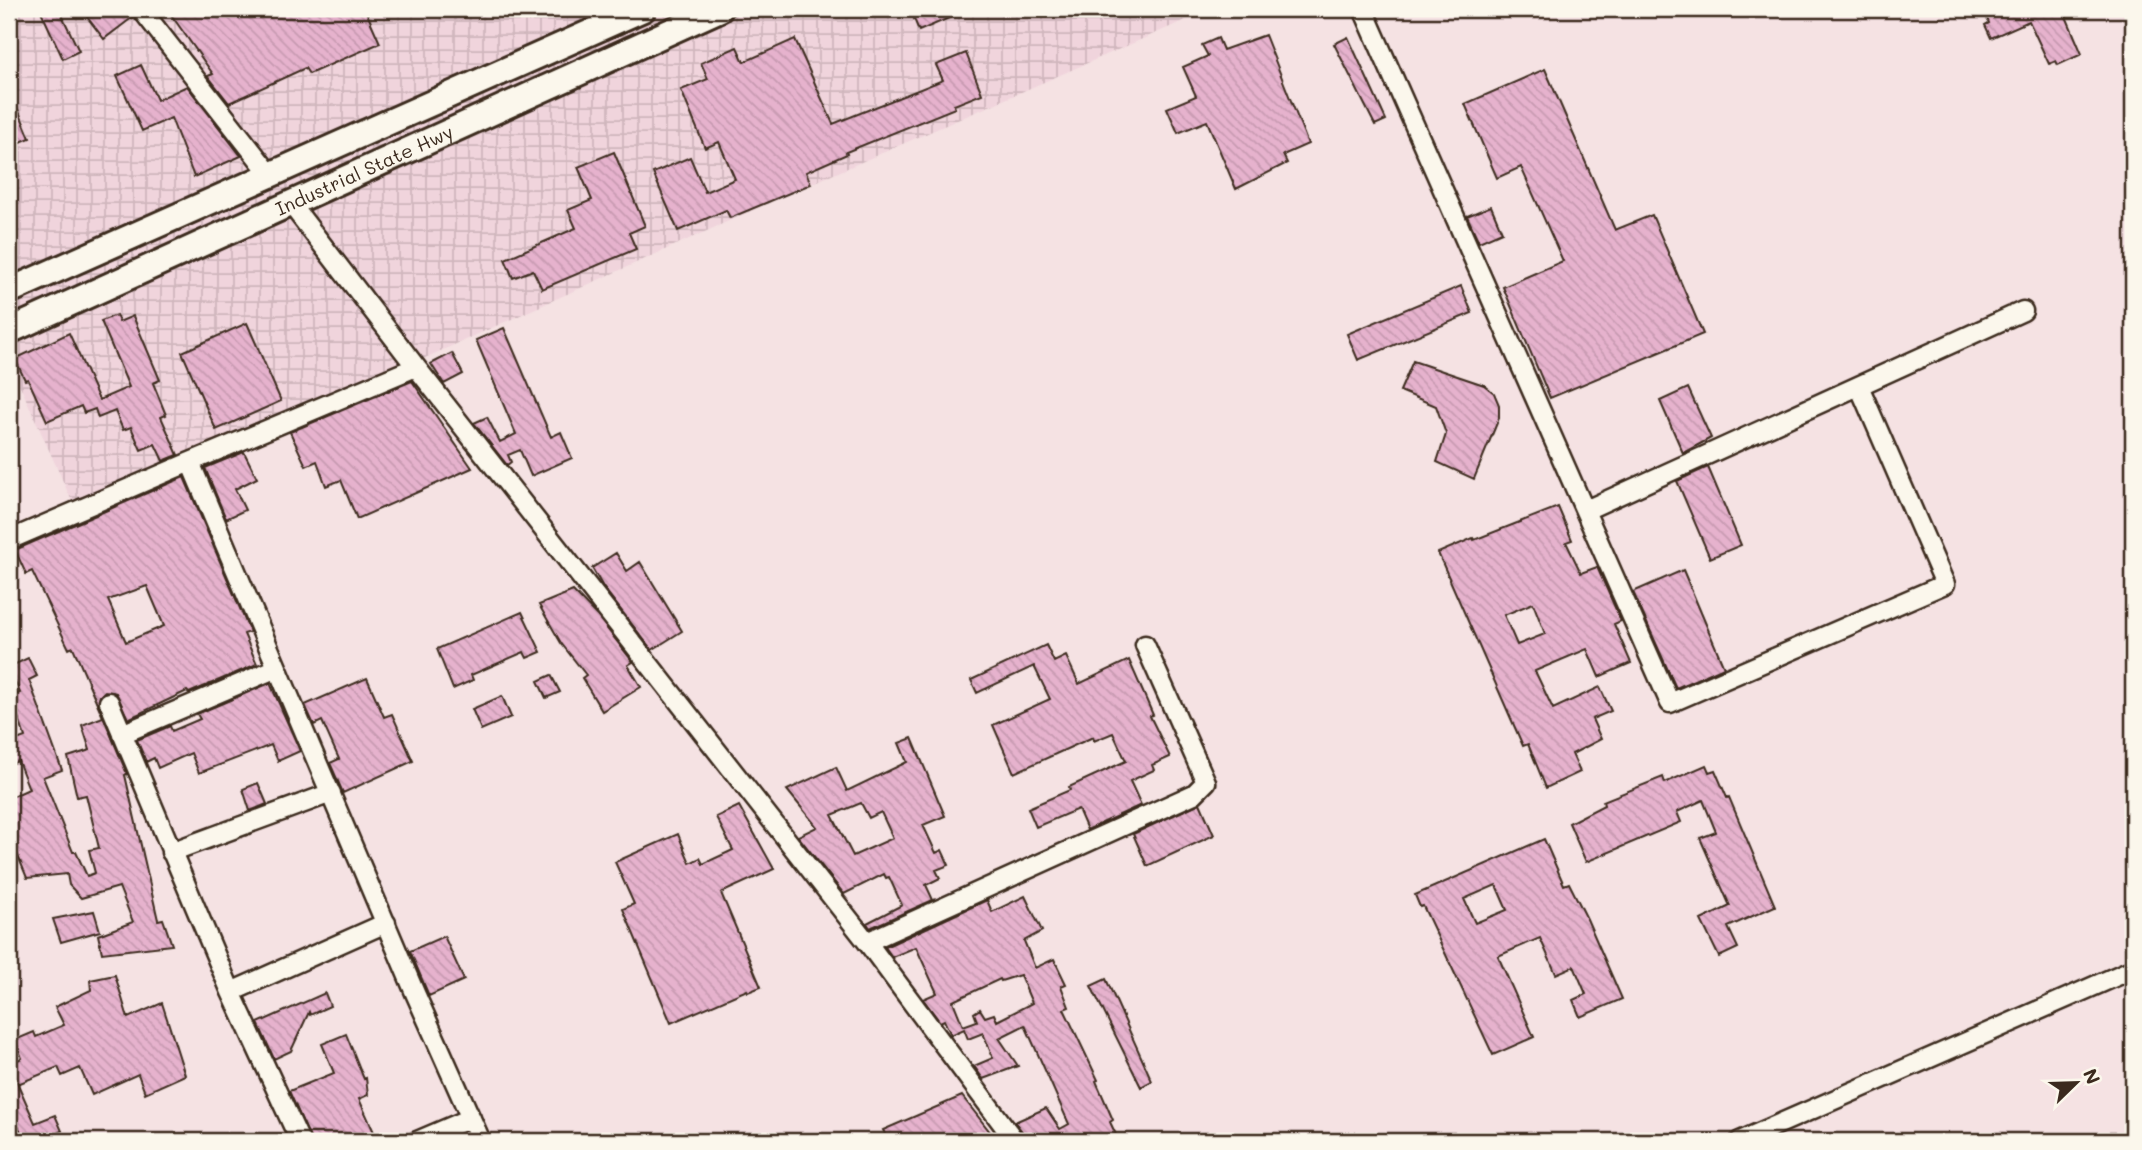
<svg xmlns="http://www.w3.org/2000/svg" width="2142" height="1150" viewBox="0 0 2142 1150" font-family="Mali,sans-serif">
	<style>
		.industrial { fill: url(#industrial-grid) }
		.building { fill: url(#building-back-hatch); stroke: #3b2a1e; stroke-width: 2; fill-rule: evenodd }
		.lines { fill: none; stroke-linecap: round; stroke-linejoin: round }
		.street-casing { stroke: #3b2a1e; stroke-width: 23 }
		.secondary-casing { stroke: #3b2a1e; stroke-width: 30 }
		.street { stroke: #fbf7ec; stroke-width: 18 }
		.secondary { stroke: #fbf7ec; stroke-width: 24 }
		.labels { text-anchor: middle; stroke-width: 7; stroke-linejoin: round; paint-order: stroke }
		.street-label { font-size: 19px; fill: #3b2a1e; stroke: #fbf7ec }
	</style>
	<defs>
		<pattern id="industrial-grid" width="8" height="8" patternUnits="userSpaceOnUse" patternTransform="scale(1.75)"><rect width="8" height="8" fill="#f0d4dc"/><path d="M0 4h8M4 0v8" fill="none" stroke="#cfb6bc"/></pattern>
		<pattern id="building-back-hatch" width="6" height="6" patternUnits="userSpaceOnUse" patternTransform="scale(1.75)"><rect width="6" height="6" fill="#e6b2cd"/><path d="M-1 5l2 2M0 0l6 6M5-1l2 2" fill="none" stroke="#c699b0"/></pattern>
	</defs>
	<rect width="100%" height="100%" fill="#f5e2e3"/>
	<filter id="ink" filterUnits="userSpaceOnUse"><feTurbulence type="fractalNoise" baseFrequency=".0143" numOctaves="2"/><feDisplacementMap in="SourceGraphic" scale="14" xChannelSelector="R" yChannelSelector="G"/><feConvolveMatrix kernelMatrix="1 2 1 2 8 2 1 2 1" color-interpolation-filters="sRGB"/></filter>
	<g filter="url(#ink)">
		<!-- industrial -->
		<path class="industrial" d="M9 9H1211L811 184 405 367 75 508 9 361Z"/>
		<!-- building -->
		<path class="building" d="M40 9H59L79 51 63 59Z
			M98 9H130L133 17 104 39 87 17Z
			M167 9H365L380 43 309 74 305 68 229 103 208 76 213 74Z
			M910 9H970L919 31Z
			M1983 9H2063L2082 54 2058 65 2056 61 2049 64 2029 21 1991 38 1985 25 1989 23Z
			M1265 35 1308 144 1283 155 1287 163 1236 189 1207 121 1178 133 1167 108 1196 96 1183 67 1208 56 1202 45 1218 38 1223 50Z
			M1348 37 1386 120 1375 125 1334 44Z
			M795 39 833 124 943 80 936 65 966 53 982 94 954 105 955 108 846 152 847 154 806 172 811 184 730 218 726 210 678 231 653 173 690 157 705 192 735 179 719 142 705 148 681 90 708 79 701 63 737 47 744 62Z
			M141 65 157 100 187 86 241 156 194 177 171 118 142 131 117 76Z
			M1545 69 1615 230 1652 215 1703 334 1550 398 1503 287 1563 261 1521 167 1497 178 1465 104Z
			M9 88 30 138 9 147Z
			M614 152 645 226 629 233 636 249 542 289 533 270 513 278 505 259 576 228 568 210 592 200 578 167Z
			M1491 206 1502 232 1479 242 1467 216Z
			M1461 286 1472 313 1358 360 1347 334Z
			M116 315 119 322 133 316 160 380 153 383 166 415 161 417 178 455 163 461 155 444 141 450 131 427 123 430 115 411 98 418 95 409 84 413 81 406 47 421 28 379 25 380 15 359 69 333 99 400 129 387 101 321Z
			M247 323 281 401 216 430 182 352Z
			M504 328 551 437 561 432 572 458 531 476 520 450 508 455 511 462 507 465 474 423 487 417 500 442 516 434 476 340Z
			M452 353 463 374 444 384 431 364Z
			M1413 361 1484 385 1494 393 1499 405V418L1474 479 1437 462 1446 434 1436 406 1400 391Z
			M412 381 472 468 357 519 341 480 326 486 317 461 306 466 290 432Z
			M1688 388 1711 438 1683 453 1660 401Z
			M244 452 257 478 235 489 245 510 226 519 205 468Z
			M1708 467 1741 545 1710 558 1677 481Z
			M184 477 250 632 244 634 257 664 189 693 187 691 128 719 116 693 105 691 100 696 99 706 127 774 125 775 158 920 163 919 172 945 102 953 98 935 133 922 119 887 81 898 69 885 67 874 27 878 9 834V798L29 789 18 761 9 765V743L25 737 11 696 20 693 9 667 28 658 37 676 29 680 62 770 43 777 73 852H76L87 876 95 873 89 850 99 848 86 795 77 797 68 757 90 750 82 725 103 717 73 647 69 649 32 571 26 574 15 550ZM147 586 164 626 126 642 108 600Z
			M1558 507 1572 540 1566 542 1581 573 1597 567 1621 621 1614 624 1631 663 1599 677 1587 649 1535 671 1553 709 1600 687 1611 711 1592 719 1601 739 1572 754 1580 772 1546 788 1528 744 1523 746 1438 553 1473 538 1474 540ZM1533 603 1545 634 1517 645 1504 615Z
			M616 553 627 571 640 562 682 631 652 650 603 587 592 568Z
			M1683 570 1724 667 1676 688 1633 592Z
			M573 591 597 616 633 662 628 665 641 687 602 711 582 678 586 675 561 643 539 605Z
			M522 612 541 652 527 658 524 652 471 675 473 680 453 689 437 649Z
			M1046 645 1054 662 1066 656 1079 684 1129 660 1153 715 1150 716 1170 757 1152 765 1154 770 1130 781 1141 805 1087 830 1078 809 1036 827 1028 808 1070 790 1069 787 1126 761 1113 733 1094 741 1093 737 1014 773 993 725 1050 699 1034 666 977 693 971 680Z
			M551 675 560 692 546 698 538 681Z
			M367 678 384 717 392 714 413 761 343 793 330 763 339 759 322 721 314 725 305 705Z
			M270 683 300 751 278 761 271 745 199 773 191 753 158 768 154 758 146 762 137 740 170 726 172 731 200 719 197 714Z
			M502 696 511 717 481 730 472 709Z
			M912 738 945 816 923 825 936 853 942 850 949 865 936 870 940 878 926 885 933 900 870 928 867 923 902 905 889 877 886 878 884 874 844 894 798 836 817 827 787 790 836 767 847 791 907 762 899 743ZM861 803 869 818 881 812 893 838 853 856 832 815Z
			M1706 765 1709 772 1715 770 1727 798 1729 797 1775 906 1728 927 1738 948 1719 957 1701 920 1730 906 1700 838 1716 832 1703 800 1677 812 1681 822 1586 862 1569 823 1604 805 1603 801 1663 777 1665 783Z
			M258 783 267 804 250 811 243 789Z
			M1200 803 1214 835 1147 866 1133 834Z
			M739 806 774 869 721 893 761 987 748 992 747 990 671 1023 623 909 634 904 615 862 678 834 690 863 700 858 703 864 733 850 716 817Z
			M1544 839 1564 885 1569 883 1587 919 1622 999 1580 1017 1573 1000 1586 994 1574 966 1556 974 1540 938 1498 956 1534 1037 1493 1055 1423 906 1420 907 1415 895ZM1496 885 1507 910 1475 923 1464 899Z
			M1025 896 1042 931 1024 941 1035 968 1054 959 1066 984 1061 986 1069 1007 1064 1009 1098 1080 1096 1081 1113 1120 1110 1122 1119 1141H1026L1024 1134 1015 1122 1046 1108 1060 1129 1069 1124 1025 1025 999 1038 1018 1066 983 1079 974 1066 993 1058 983 1033 968 1039 964 1029 951 1035 944 1020 940 1022 923 999 937 993 916 947 892 957 885 947 987 900 992 912ZM1020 975 1032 1003 997 1021 994 1014 985 1017 980 1009 974 1013 977 1021 963 1026 953 1001 1000 979 1001 981Z
			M94 911 100 931 61 942 53 919Z
			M444 936 464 980 429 996 410 951Z
			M115 975 128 1018 162 1003 185 1075 145 1093 138 1074 92 1095 80 1068 62 1076 58 1067 18 1084 9 1064 22 1058 15 1040 34 1032 36 1037 64 1025 55 1007 91 990 90 980Z
			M1106 979 1152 1081 1141 1087 1091 986Z
			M325 993 330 1006 310 1015 309 1012 291 1051 274 1059 258 1023Z
			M346 1034 364 1079 366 1078 368 1095 359 1099 378 1141H311L289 1091 334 1073 322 1044Z
			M9 1064 35 1123 55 1115 62 1131 38 1141H25L9 1106Z
			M962 1096 991 1133 994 1132 1001 1141H888L883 1130Z"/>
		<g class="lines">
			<defs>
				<path id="street" d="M141 9 270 174
					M1363 9 1670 703 1945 584 1859 386
					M291 204 416 367 867 942 1015 1141
					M416 367 190 462 415 993 481 1141
					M1586 510 2023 311
					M9 540 190 462
					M109 702 231 992 300 1141
					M122 734 277 668
					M171 852 331 793
					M867 942 1194 794 1206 782 1145 645
					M231 992 386 923
					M417 1141 471 1118
					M1740 1141 2133 969"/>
				<g id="secondary">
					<path d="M9 291 643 9"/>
					<path id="s1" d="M9 331 720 9"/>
				</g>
			</defs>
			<!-- street casing -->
			<use href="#street" class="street-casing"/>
			<!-- secondary casing -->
			<use href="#secondary" class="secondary-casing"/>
			<!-- street -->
			<use href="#street" class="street"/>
			<!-- secondary -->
			<use href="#secondary" class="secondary"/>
		</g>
	</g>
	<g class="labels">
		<!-- street labels -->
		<g class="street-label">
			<text dy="7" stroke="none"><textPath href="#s1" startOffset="390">Industrial State Hwy</textPath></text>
		</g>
	</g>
	<!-- margin -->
	<rect width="2142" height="1150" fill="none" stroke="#fbf7ec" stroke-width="35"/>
	<rect x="18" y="18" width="2107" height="1115" fill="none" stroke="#3b2a1e" stroke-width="2.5" filter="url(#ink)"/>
	<!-- north arrow -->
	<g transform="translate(2076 1083) rotate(67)" stroke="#fbf7ec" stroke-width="5" paint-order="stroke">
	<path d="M0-5L12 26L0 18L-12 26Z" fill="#3b2a1e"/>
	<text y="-10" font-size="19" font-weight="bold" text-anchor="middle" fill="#3b2a1e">N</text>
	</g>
</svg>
